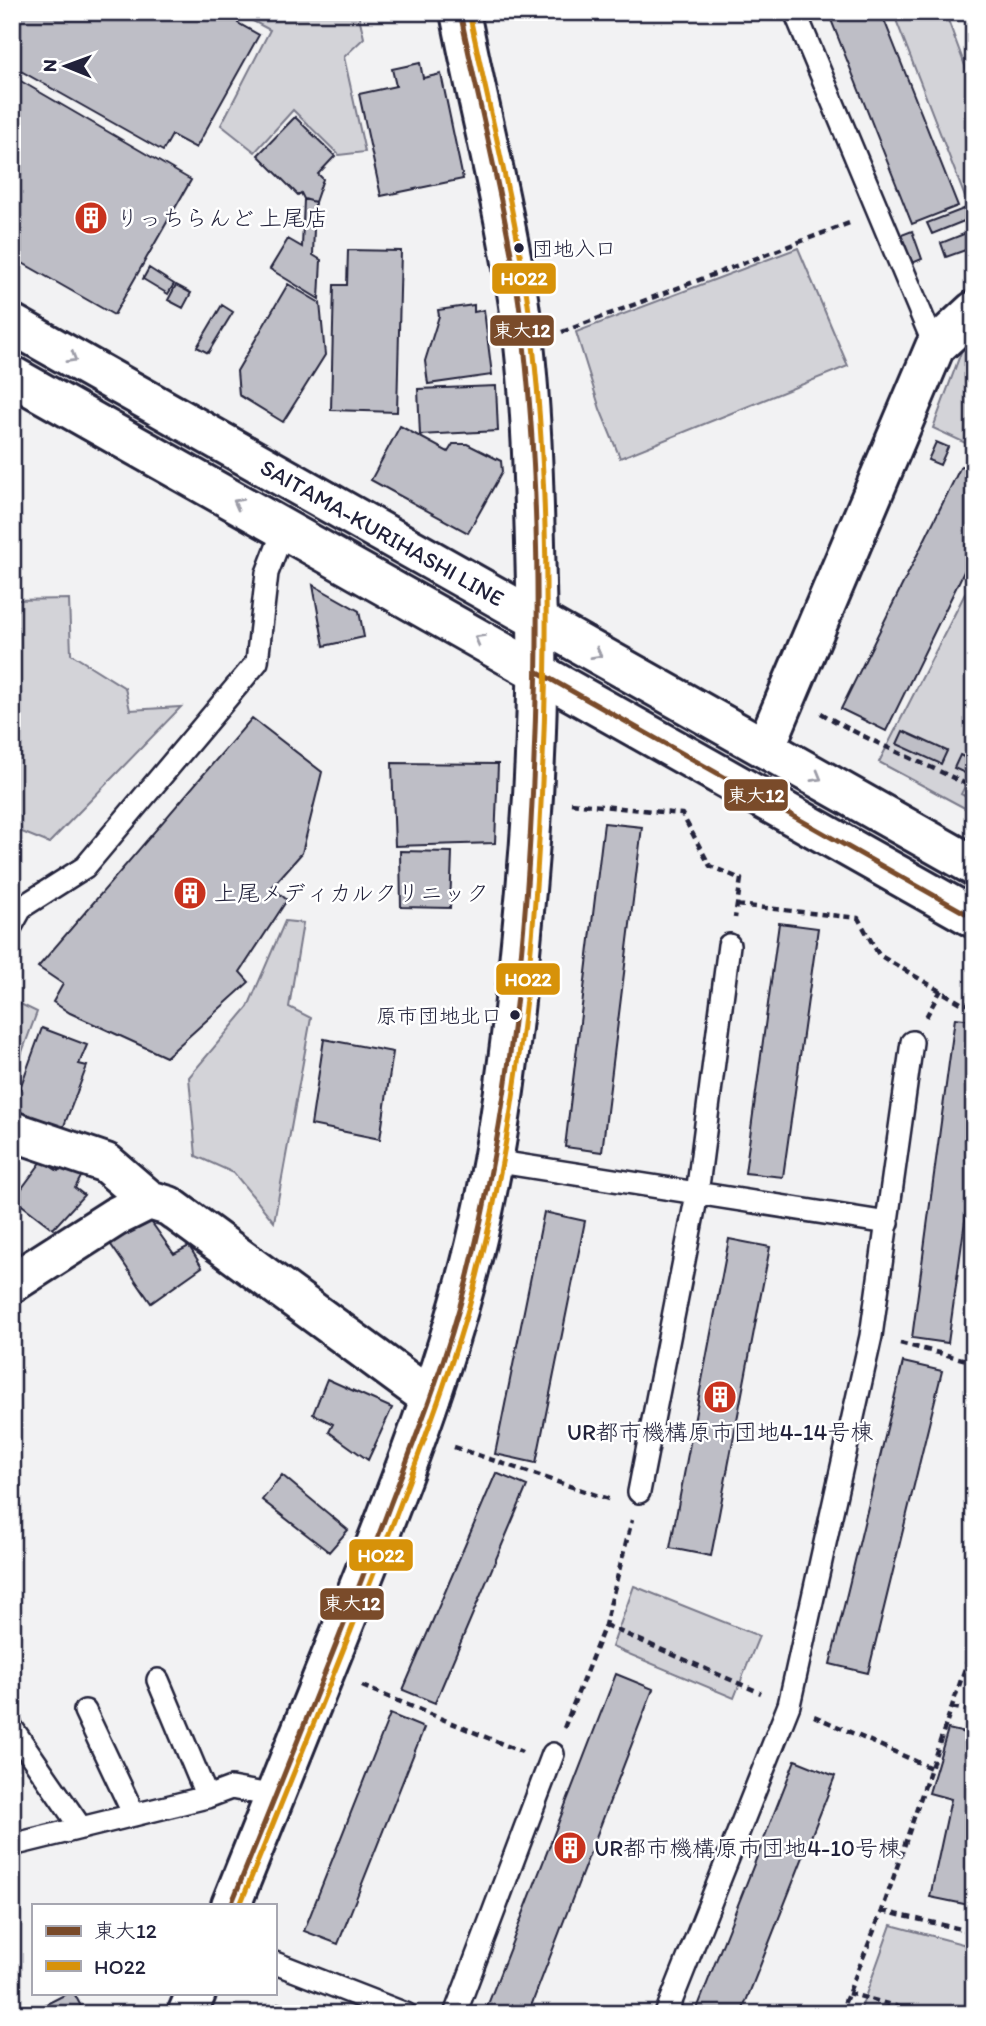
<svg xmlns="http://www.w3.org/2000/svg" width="986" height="2026" viewBox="0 0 986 2026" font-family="Itim,'Klee One',sans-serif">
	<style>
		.green { fill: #d3d3d8; stroke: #7a7a8a; stroke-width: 2 }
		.building { fill: #bebec6; stroke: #22223b; stroke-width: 2 }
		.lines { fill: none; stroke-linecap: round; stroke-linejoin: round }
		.service-casing { stroke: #22223b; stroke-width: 26 }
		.minor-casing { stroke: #22223b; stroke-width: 44 }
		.tertiary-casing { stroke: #22223b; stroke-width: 44 }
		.primary-casing { stroke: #22223b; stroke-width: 44 }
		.path { stroke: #22223b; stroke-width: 4.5; stroke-dasharray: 7 5; stroke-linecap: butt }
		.service { stroke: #fff; stroke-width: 21 }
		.minor { stroke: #fff; stroke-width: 38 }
		.tertiary { stroke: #fff; stroke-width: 38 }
		.primary { stroke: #fff; stroke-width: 38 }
		.bus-1-casing { stroke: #fff; stroke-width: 10 }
		.bus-2-casing { stroke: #fff; stroke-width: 10 }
		.bus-1 { stroke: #7a4b2a; stroke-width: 5 }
		.bus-2 { stroke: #d79209; stroke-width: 5 }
		.oneway { stroke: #9c9ca7 }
		.bus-dot { fill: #22223b; stroke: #fff; stroke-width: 2.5 }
		.labels { text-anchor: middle; stroke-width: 5; stroke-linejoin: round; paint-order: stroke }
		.bus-label { font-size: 21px; fill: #22223b; stroke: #fff; text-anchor: start }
		.poi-label { font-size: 23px; fill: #22223b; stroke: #fff; text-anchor: start }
		.street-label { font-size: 23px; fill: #22223b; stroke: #fff }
		.line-badge { stroke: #fff; stroke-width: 2.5 }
		.badge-label { font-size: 19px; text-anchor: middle; font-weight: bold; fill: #fff }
	</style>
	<rect width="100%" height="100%" fill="#f2f2f3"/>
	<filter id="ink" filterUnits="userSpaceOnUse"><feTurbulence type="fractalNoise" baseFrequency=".0143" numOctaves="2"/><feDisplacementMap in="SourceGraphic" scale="14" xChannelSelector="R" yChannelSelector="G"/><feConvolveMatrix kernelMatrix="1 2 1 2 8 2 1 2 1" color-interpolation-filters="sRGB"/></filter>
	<g filter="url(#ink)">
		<!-- green -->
		<path class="green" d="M249 12H358L364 38 344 57 365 152 339 155 293 110 255 152 221 125 270 30 247 18Z
			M893 12H945L974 90V195L965 197Z
			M798 248 848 366 620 458 600 409 576 332Z
			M974 341V447L933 428 963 347Z
			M974 576V713L971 719 974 721V769L961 794 974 801V813L879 762Z
			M69 599 71 654 125 688 130 710 181 707 49 843 12 828V600Z
			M285 921 303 923 289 1007 311 1018 274 1222 234 1173 196 1156 189 1077 248 1007Z
			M12 1000 37 1012 12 1079Z
			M634 1586 759 1636 734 1698 612 1647Z
			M891 1925 974 1947V2014H859Z"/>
		<!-- building -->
		<path class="building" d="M12 12H243L238 23 259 35 196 148 172 135 163 151 12 66Z
			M828 12H881L958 206 912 224Z
			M420 63 423 78 441 74 463 179 381 196 359 94 396 86 392 69Z
			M12 76 191 180 114 315 12 257Z
			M295 117 335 156 318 174 323 179 315 202 304 199 301 193 298 195 258 155Z
			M304 199 315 202 313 255 321 260 319 299 270 269 288 239 302 247Z
			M974 205V217L932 234 927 223Z
			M974 230V247L946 257 941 243Z
			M912 231 922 259 910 264 899 236Z
			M348 250 401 251 397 412 331 410 334 285H347Z
			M149 268 174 284 168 294 143 279Z
			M288 284 320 303 325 355 283 422 239 395 237 371Z
			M176 285 191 293 183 308 168 300Z
			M222 305 233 312 208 353 197 347Z
			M474 305V312L484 310 492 375 428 384 425 361 439 316 438 310Z
			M496 386 498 431 420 435 418 389Z
			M400 426 448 452 453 444H467L501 461 502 472 468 533 371 480Z
			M936 442 948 447 940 465 928 460Z
			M973 454 974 455V471L967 467Z
			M961 466 974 472V551L886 731 841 709Z
			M313 585 359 611 364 637 324 646Z
			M252 718 322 772 302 853 272 887 287 900 240 972 249 982 166 1057 70 1013 53 1002 63 984 38 967Z
			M903 731 947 751 941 764 897 744Z
			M960 755 974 762 969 775 954 768Z
			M392 763 498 764 495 843 395 846Z
			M604 823 642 827 602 1152 565 1147Z
			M400 851 452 852 450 908 401 907Z
			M779 923 818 928 783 1177 745 1173Z
			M955 1018 974 1020V1156L948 1343 912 1338Z
			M42 1028 87 1045 79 1064 87 1066 62 1131 12 1110Z
			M324 1039 393 1052 380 1139 311 1125Z
			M42 1161 58 1171 66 1163 82 1175 75 1188 84 1195 53 1229 14 1199Z
			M544 1212 585 1221 536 1463 495 1454Z
			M147 1216 174 1254 189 1246 202 1267 151 1303 109 1242Z
			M729 1239 770 1247 711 1556 670 1548Z
			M903 1362 942 1371 868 1673 830 1664Z
			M327 1379 392 1408 368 1460 329 1432 333 1424 313 1414Z
			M496 1473 527 1486 435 1703 403 1690Z
			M282 1475 348 1530 329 1552 262 1500Z
			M616 1674 653 1689 528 2014H505L487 2007Z
			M390 1714 424 1728 338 1944 304 1931Z
			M948 1729 974 1735V1883L969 1905 930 1897 951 1799 929 1793Z
			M795 1760 835 1776 741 2014H695Z
			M68 1993H74L85 2014H37L35 2010Z
			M278 2003 306 2014H274Z"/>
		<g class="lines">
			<defs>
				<path id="service" d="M795 12 935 347
					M12 925 22 907 85 867 257 662 267 573 284 529
					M493 1161 888 1223
					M639 1492 697 1194 729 945
					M158 1680 207 1797
					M85 1711 134 1815
					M12 1728 81 1828
					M12 1845 207 1797 231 1788 275 1796
					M275 1963 406 2014
					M455 2014 553 1754
					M666 2014 789 1705 871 1336 912 1042"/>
				<path id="minor" d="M460 12C480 115 507 216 521 319 534 419 534 521 537 621
					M765 748 935 347 974 311
					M12 1131 106 1163 149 1200
					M12 1283 115 1217 149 1200 169 1206 430 1398"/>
				<path id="tertiary" d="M231 1905C269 1810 308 1715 346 1619 390 1510 434 1399 465 1285 496 1174 510 1057 521 942 532 836 539 728 537 621
					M187 2014 196 1993"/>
				<g id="primary">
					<path id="s1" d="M12 324 974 866"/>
					<path d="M12 376 974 918"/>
				</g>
			</defs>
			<!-- service casing -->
			<use href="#service" class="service-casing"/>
			<!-- minor casing -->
			<use href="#minor" class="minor-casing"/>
			<!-- tertiary casing -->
			<use href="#tertiary" class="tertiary-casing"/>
			<!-- primary casing -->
			<use href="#primary" class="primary-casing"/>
			<!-- path -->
			<path class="path" d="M562 332 852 222
				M821 713C869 742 923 762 974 788
				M571 803 682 814 710 866 741 879 735 918
				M737 905 858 918 879 955 961 1003 974 1005
				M926 1017 941 990
				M900 1343 974 1362
				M454 1447 611 1500
				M605 1625 761 1693
				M362 1686 522 1752
				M952 1707 974 1712
				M814 1716 931 1768
				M564 1728 605 1625 632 1520
				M882 1911 974 1932
				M848 1993 924 2014
				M840 2014 882 1911 974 1642"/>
			<!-- service -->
			<use href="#service" class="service"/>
			<!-- minor -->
			<use href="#minor" class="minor"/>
			<!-- tertiary -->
			<use href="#tertiary" class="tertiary"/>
			<!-- primary -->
			<use href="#primary" class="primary"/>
			<defs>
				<path id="bus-1" d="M538 672 974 918
					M231 1905C285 1772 340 1639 390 1505 418 1432 447 1358 466 1283 510 1112 527 935 534 759 540 613 539 465 521 319 508 216 481 114 460 12"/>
				<path id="bus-2" d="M240 1905C294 1772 349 1639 400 1505 426 1435 453 1365 473 1292 519 1119 536 938 543 759 549 613 548 465 530 319 517 216 490 114 469 12"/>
			</defs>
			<!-- bus-1 casing -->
			<use href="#bus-1" class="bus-1-casing"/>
			<!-- bus-2 casing -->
			<use href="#bus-2" class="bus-2-casing"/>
			<!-- bus-1 -->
			<use href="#bus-1" class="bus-1"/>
			<!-- bus-2 -->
			<use href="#bus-2" class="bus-2"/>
		</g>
		<!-- one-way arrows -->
		<defs><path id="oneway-chevron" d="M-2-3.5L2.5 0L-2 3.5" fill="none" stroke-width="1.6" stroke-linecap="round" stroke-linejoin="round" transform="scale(1.75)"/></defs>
		<g class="oneway">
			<use href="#oneway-chevron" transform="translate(72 358) rotate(30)"/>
			<use href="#oneway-chevron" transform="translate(238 503) rotate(-151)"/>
			<use href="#oneway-chevron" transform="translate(479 639) rotate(-151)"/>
			<use href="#oneway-chevron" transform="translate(597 654) rotate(29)"/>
			<use href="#oneway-chevron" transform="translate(817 777) rotate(30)"/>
		</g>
	</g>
	<!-- icons -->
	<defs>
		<symbol id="building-disc" viewBox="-11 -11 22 22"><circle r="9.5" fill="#c8321e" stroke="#fff"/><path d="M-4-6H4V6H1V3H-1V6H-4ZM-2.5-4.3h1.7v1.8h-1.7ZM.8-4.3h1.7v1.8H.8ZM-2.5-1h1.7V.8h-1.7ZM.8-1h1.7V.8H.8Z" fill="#fff"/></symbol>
	</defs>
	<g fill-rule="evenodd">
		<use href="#building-disc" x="72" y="199" width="38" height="38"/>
		<use href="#building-disc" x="171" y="874" width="38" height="38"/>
		<use href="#building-disc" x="701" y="1378" width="38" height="38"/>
		<use href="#building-disc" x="551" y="1829" width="38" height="38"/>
	</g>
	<!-- markers -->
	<g class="bus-dot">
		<circle cx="519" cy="248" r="6"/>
		<circle cx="515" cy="1015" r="6"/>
	</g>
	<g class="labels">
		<!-- bus labels -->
		<g class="bus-label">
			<text x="532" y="256">団地入口</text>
			<text x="502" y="1023" text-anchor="end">原市団地北口</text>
		</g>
		<!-- poi labels -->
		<g class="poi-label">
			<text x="116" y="226">りっちらんど 上尾店</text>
			<text x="214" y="901">上尾メディカルクリニック</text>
			<text x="720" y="1440" text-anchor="middle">UR都市機構原市団地4-14号棟</text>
			<text x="594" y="1856">UR都市機構原市団地4-10号棟</text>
		</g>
		<!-- street labels -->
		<g class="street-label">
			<text dy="8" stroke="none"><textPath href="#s1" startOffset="425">SAITAMA-KURIHASHI LINE</textPath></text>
		</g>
	</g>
	<g class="line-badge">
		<rect x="491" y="262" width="66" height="33" rx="7" fill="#d79209"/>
		<rect x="489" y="314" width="66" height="33" rx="7" fill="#7a4b2a"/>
		<rect x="723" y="778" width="66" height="34" rx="7" fill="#7a4b2a"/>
		<rect x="495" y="962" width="66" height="34" rx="7" fill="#d79209"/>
		<rect x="348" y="1538" width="66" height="34" rx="7" fill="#d79209"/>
		<rect x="319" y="1587" width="66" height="34" rx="7" fill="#7a4b2a"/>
	</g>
	<g class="badge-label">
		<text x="524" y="285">HO22</text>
		<text x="522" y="337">東大12</text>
		<text x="756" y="802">東大12</text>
		<text x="528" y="986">HO22</text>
		<text x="381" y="1562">HO22</text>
		<text x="352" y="1610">東大12</text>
	</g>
	<!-- margin -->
	<rect width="986" height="2026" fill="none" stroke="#fff" stroke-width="42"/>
	<rect x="21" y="21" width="944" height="1984" fill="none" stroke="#22223b" stroke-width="2.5" filter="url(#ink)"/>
	<!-- legend -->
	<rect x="32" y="1904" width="245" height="91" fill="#ffffff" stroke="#a7a7b1" stroke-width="2"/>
	<rect x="46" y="1926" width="35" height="10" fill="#7a4b2a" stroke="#a7a7b1" stroke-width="2"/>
	<text x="94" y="1938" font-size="21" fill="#22223b">東大12</text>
	<rect x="46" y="1961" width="35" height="10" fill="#d79209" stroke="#a7a7b1" stroke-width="2"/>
	<text x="94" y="1974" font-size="21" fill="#22223b">HO22</text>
	<!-- north arrow -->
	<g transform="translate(66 66) rotate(271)" stroke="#ffffff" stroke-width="5" paint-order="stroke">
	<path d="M0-5L12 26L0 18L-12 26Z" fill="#22223b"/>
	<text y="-10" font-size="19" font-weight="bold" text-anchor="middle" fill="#22223b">N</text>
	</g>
</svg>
